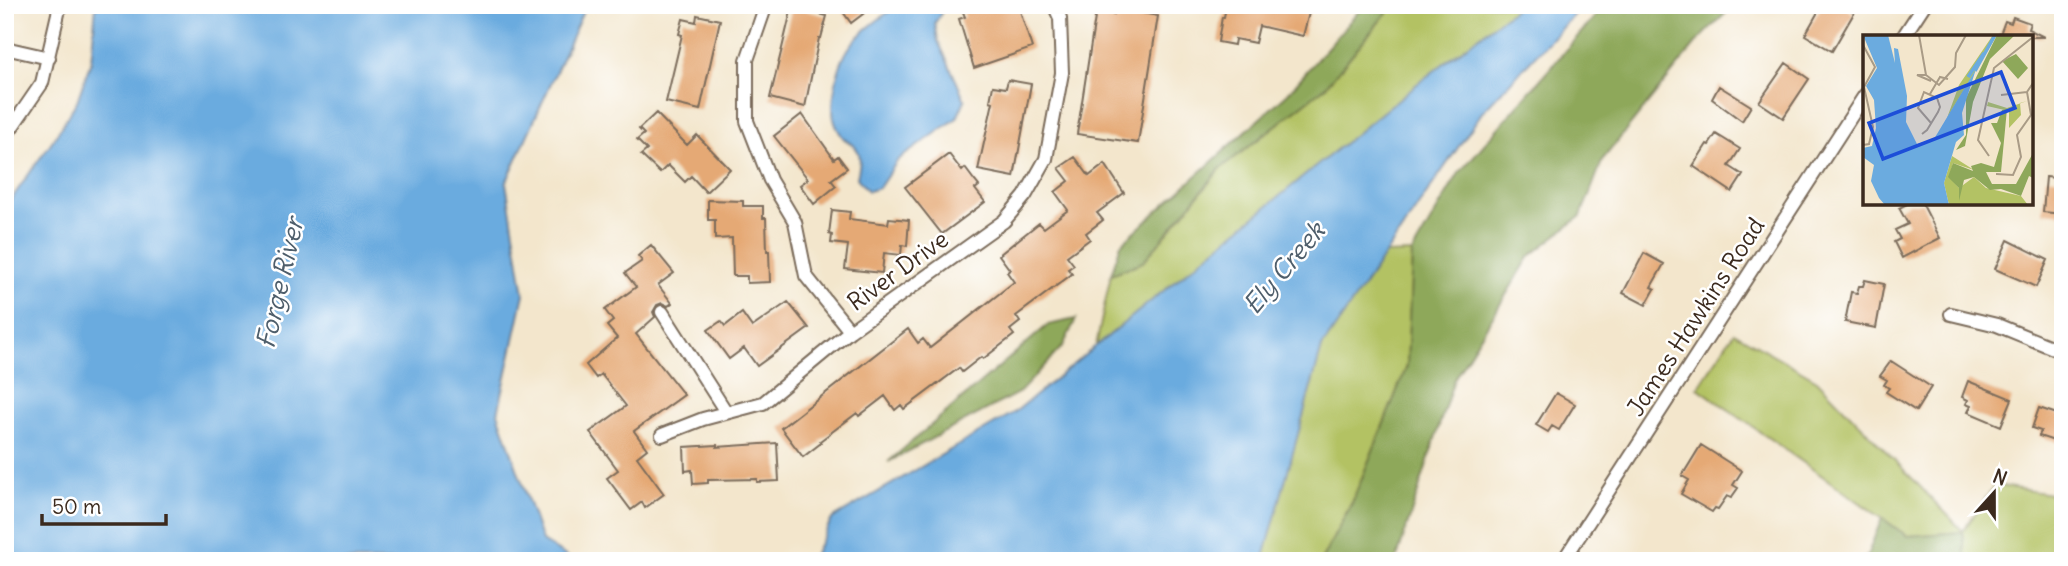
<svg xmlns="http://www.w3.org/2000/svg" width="2068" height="566" viewBox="0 0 2068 566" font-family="Delius,sans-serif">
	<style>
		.green { fill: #b3c264; stroke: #777641; stroke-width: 2 }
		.forest { fill: #8ea85a; stroke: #64693c; stroke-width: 2 }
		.water { fill: #6babdf; stroke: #536a7e; stroke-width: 2 }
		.building { fill: #e5a974 }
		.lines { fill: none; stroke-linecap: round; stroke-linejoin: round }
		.street-casing { stroke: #7b6c5b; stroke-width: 16 }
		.street { stroke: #fff; stroke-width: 12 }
		.labels { text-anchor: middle; stroke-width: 5; stroke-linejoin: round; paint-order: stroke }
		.street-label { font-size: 24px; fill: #3b2a1e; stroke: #fff }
		.water-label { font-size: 26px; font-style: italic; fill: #4e5e6b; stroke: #fff }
		.inset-river { fill: none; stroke: #6babdf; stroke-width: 3.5 }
		.inset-road { fill: none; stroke: #a99b86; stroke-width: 2 }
		.view { fill: #1d4ed8; fill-opacity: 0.15; stroke: #1d4ed8; stroke-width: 3.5 }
		.inset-edge { fill: none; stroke: #3b2a1e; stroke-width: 3.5 }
	</style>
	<rect width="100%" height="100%" fill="#fff"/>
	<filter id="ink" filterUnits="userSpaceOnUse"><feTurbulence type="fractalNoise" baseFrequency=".0143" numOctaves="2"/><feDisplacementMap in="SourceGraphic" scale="14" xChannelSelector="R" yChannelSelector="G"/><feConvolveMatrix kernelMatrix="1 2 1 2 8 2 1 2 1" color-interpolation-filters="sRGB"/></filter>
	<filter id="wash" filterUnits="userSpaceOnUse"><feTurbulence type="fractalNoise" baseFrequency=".00686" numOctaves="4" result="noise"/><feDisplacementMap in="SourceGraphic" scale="28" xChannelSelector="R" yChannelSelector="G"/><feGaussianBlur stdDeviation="1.57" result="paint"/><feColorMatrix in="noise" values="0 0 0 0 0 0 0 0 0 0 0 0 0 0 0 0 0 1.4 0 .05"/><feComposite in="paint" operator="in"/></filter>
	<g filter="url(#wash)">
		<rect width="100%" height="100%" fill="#f3e6cc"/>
		<!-- green -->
		<path class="green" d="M1393 5H1520L1417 84 1096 346 1111 274 1143 262 1220 169 1325 87Z
			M1412 253 1407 366 1352 502 1321 561H1263L1322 347 1385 254Z
			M1734 332 1817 380 1963 531 1995 485 2063 496V561H1966L1963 532 1907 536 1698 388Z"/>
		<!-- forest -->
		<path class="forest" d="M1364 5H1393L1325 87 1220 169 1143 262 1111 274 1121 244 1288 93Z
			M1605 5H1734L1698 41 1603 159 1581 216 1530 256 1454 379 1396 561H1321L1352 503 1407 366 1412 253 1459 173Z
			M1076 319 1063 346 1020 392 888 462 1048 325Z
			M1882 518 1907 536 1963 532 1966 561H1865Z"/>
		<!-- water -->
		<path class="water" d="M96 5H586L506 183 524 294 498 413 542 541 574 561H5V208L55 137 77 101 91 61Z
			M898 5H946L935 23 938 41 965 100 957 118 898 160 879 188 868 191 857 178C859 167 863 155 855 147 851 143 845 141 842 136 832 122 832 112 834 95 840 44 859 34 898 5Z
			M1520 5H1583L1483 111 1322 347 1263 561H811L832 519 1015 412 1417 84Z"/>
		<g id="blocks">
			<!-- building -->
			<path class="building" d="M838 5H875L851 23Z
				M983 5H1018L1032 48 974 68 959 19 965 17 963 12Z
				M1243 5H1311L1303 36 1259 26 1255 43 1235 39 1234 45 1218 42 1222 17H1224L1226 7 1242 11Z
				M1822 5H1840L1854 13 1832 51 1805 35Z
				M792 7 827 16 821 38H819L805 107 770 98Z
				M1115 8 1158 16 1138 143 1077 134 1096 11 1114 14Z
				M697 15 720 20 700 110 666 102 682 35 679 34 683 19 696 22Z
				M2013 17 2030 23 2028 29 2044 37H1999L2005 21 2011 23Z
				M1786 63 1809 79 1783 118 1759 102Z
				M1008 80 1031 84 1014 177 978 170 993 102 990 101 993 86 1006 88Z
				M1719 86 1751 106 1742 121 1712 99Z
				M656 113 687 145 697 135 730 169 706 192 691 176 685 182 668 165 660 173 641 155 647 150 637 140 644 134 639 129Z
				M802 114 834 159 838 156 847 168 831 180 836 186 814 204 800 185 808 179 774 136Z
				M1716 134 1740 149 1729 166 1743 175 1732 192 1693 166 1707 144 1709 145Z
				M949 154 962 171 965 168 974 180 979 186 975 189 985 202 942 234 905 187Z
				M1075 157 1089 176 1105 164 1124 193 1097 213 1103 220 1086 233 1090 239 1067 256 1074 265 1068 269 1072 274 1016 316 1020 322 1010 330 1014 335 983 359 981 357 962 372 959 368 904 409 901 405 895 410 885 396 859 416 857 413 820 441 821 443 803 457 781 428 908 329 918 343 923 339 930 348 1014 282 1007 272 1010 270 999 255 1039 223 1044 228 1068 210 1055 192 1069 181 1059 168Z
				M2046 177 2063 179V214L2043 212Z
				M708 200 743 201V206H763V218H766L767 251H769L770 282 747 283V276H733L732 238 715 239V220H708Z
				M1909 203H1922L1940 238 1902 258 1894 242 1900 239 1895 230 1908 224 1899 208Z
				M832 210 850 212 849 219 888 224 889 218 909 220 907 246 902 245 901 255 884 253 882 273 845 269 848 245 831 243 832 235 829 234Z
				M2008 240 2048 260 2036 287 1995 269Z
				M651 245 674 273 658 285 672 303 668 306 662 303 657 305 653 312 655 317 636 334 684 395 634 431 647 449 637 457 664 494 645 508 642 502 631 510 607 478 618 470 590 432 626 406 601 374 596 378 586 365 617 338 607 326 613 321 605 310 636 287 625 273 642 261 638 256Z
				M1644 253 1664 264 1651 287 1655 289 1646 305 1623 293Z
				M1865 280 1884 284 1876 328 1845 322 1851 292 1857 293 1859 286H1863Z
				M788 302 809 328 757 366 744 348 729 359 708 330 721 321 725 326 742 313 752 327Z
				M1891 361 1931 387 1916 411 1886 392 1889 388 1884 385 1887 380 1880 376Z
				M1968 381 2012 399 2001 426 1968 412 1971 406 1966 404 1968 400 1962 397Z
				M1556 393 1575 404 1559 430 1552 426 1548 432 1536 425Z
				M2039 408 2063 416V444L2039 436 2041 431 2032 428Z
				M777 443 779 481 757 482V479L708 480V483L693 484 692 470 685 471 684 447 717 445V447Z
				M1701 445 1742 471 1733 485 1738 488 1731 498 1727 496 1718 509 1715 508 1712 512 1681 494 1689 480 1682 476Z"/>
		</g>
	</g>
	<g filter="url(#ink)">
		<use href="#blocks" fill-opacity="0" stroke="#7b6c5b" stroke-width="2"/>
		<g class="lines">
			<defs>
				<path id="street" d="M766 5 747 60V121L770 180 795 222 806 276 850 331
					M1903 37 1924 5
					M5 48 49 58
					M5 137 42 83 60 5
					M662 312 726 412
					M1951 314 1997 325 2063 352
					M662 435 703 419 763 403 850 331 1004 221 1025 196 1046 159 1062 73 1060 18 1054 5
					M1563 561 1865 95"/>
			</defs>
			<!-- street casing -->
			<use href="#street" class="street-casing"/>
			<!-- street -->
			<use href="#street" class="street"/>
		</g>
	</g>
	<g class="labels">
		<!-- street labels -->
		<g class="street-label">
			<text transform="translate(898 271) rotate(-36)" y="8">River Drive</text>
			<text transform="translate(1696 317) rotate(-57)" y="8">James Hawkins Road</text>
		</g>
		<!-- water labels -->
		<g class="water-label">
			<text transform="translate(1284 268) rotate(-50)" y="9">Ely Creek</text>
			<text transform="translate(280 283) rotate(-77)" y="9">Forge River</text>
		</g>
	</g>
	<!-- overview -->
	<g transform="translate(1863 35)">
		<rect width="170" height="170" fill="#f3e6cc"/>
		<path d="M130 0H134L84 83 96 50ZM164 66 157 68 158 80 146 93V76L124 71 125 67 144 73ZM89 121 111 135 90 128 86 142 96 153 111 142 123 153 158 161 165 170H86L81 148Z" fill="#b3c264"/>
		<path d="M134 0H152L127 24 110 67 102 111 93 115 103 100V63ZM153 19 165 33 155 44 139 26ZM144 74 138 137H123L129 149H153L170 118V143L166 141 158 161 138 154 127 155 111 142 101 145 96 166V153L85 142 90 128 110 136 108 131 118 128 131 132 138 108 128 88H134L139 75Z" fill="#8ea85a"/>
		<path d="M0 0H25L32 28 31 13 35 14 44 61 43 87 54 109 71 104 113 34 99 78 101 100 93 107 81 148 86 170H22L16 163 8 146 11 130 0 122V113L9 111 13 93 11 65 3 51 14 33Z" fill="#6babdf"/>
		<path class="inset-river" d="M112 36 132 0M105 42 121 18"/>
		<path class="inset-road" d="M56 0 63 40 76 50 92 32 93 18 103 0M0 10 12 32 1 52 10 92 6 109 0 110M63 40H54L68 46M67 59 77 42 85 44M138 60 164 57M59 99 64 95 75 77 77 72 74 63 61 57 55 73 68 88M126 121 115 105 131 33 170 2M133 139 150 140 158 122 154 100 168 80 164 57 170 48"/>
		<path class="view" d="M138 37 152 73 20 124 6 88Z"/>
		<rect width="170" height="170" class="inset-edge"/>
	</g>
	<!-- margin -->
	<rect width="2068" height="566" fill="none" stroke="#fff" stroke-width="28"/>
	<!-- north arrow -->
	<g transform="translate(1994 493) rotate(21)" stroke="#ffffff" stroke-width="5" paint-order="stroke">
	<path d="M0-5L12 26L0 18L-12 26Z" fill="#3b2a1e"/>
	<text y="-10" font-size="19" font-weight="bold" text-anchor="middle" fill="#3b2a1e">N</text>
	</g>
	<!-- scale -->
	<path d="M42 514v10h124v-10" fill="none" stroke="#3b2a1e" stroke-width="3.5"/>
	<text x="52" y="514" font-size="21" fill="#3b2a1e" stroke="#ffffff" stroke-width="5" paint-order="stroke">50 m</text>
</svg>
